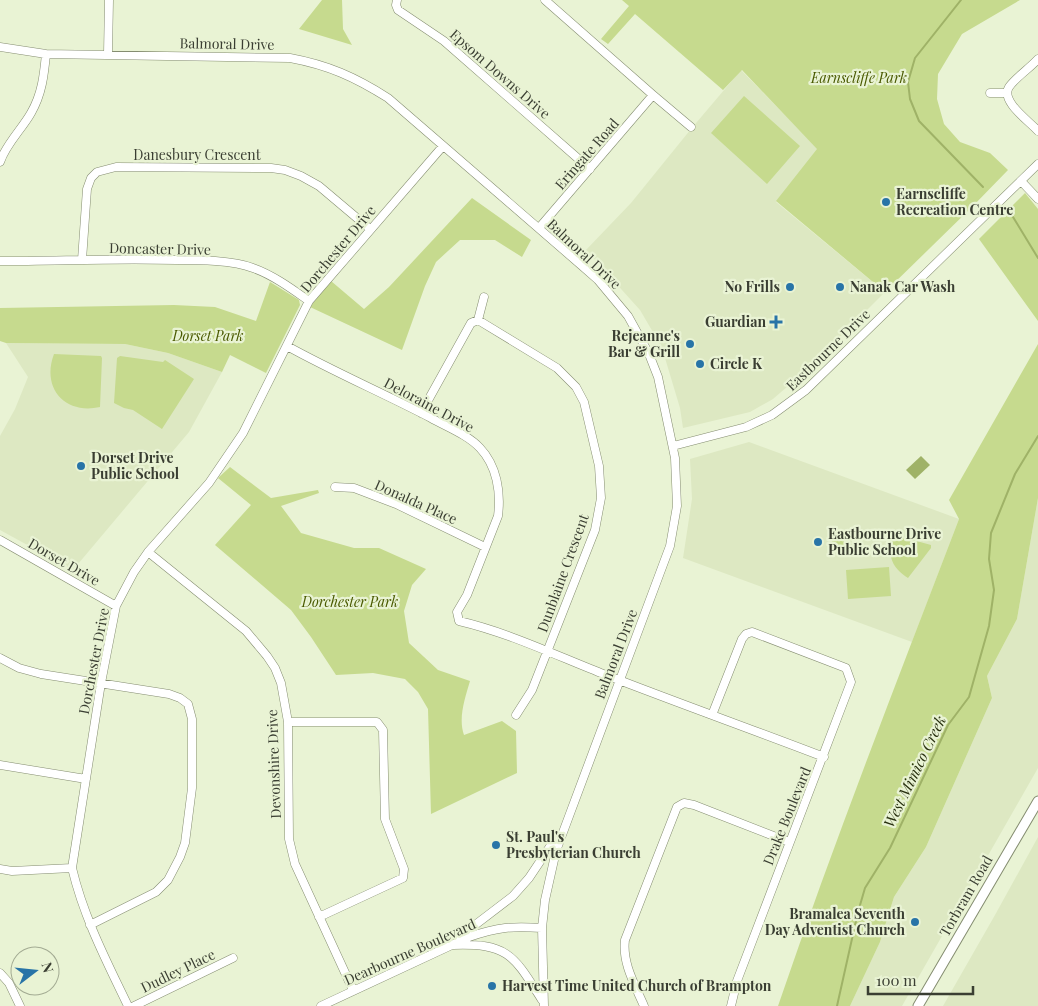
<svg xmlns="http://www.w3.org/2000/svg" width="1038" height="1006" viewBox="0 0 1038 1006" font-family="'Playfair Display',serif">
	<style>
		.built { fill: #dde8c2 }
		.green { fill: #c6da8e }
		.water { fill: #9fb267 }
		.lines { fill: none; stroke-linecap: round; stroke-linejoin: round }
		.stream { stroke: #9fb267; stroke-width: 2 }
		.minor-casing { stroke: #858d71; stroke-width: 9 }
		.major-casing { stroke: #858d71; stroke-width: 11 }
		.minor { stroke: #fff; stroke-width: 8 }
		.major { stroke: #fff; stroke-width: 9 }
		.poi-dot { fill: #2874a7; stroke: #e9f3d4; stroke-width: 2 }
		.labels { text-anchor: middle; stroke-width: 4.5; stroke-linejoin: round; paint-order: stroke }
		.street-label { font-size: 14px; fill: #3a3e32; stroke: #e9f3d4 }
		.park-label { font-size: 14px; font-style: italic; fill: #4a5a00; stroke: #e9f3d4 }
		.poi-label { font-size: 14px; font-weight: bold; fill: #3a3e32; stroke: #e9f3d4; text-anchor: start }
		.water-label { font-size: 15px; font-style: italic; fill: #293110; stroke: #e9f3d4 }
	</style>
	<rect width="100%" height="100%" fill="#e9f3d4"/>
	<!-- built -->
	<path class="built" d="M741 70 818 149 776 202 885 292 810 367 773 399 750 412 683 428 680 408 665 358 657 339 640 310 586 250 631 203 691 129Z
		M6 343 125 344 168 353 222 372 189 432 73 570 0 530V436L15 409 28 377Z
		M749 442 959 519 912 642 683 558 692 499 690 459Z
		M1038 498V768L902 1006H850L880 942 894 897 926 847 992 698 987 676 1017 619Z
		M1038 837V1006H943L995 915Z"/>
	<!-- green -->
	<path class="green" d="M322 0H342L343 29 352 45 299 29Z
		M622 0H1020L962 34 938 74 937 99 944 124 960 142 990 153 1008 170 973 206 885 292 776 201 817 149 742 70 723 90 635 14 608 44 601 39 629 6Z
		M744 96 800 146 767 184 711 133Z
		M1025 193 1038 209V321L979 239Z
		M472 198 531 240 522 257 495 240H460L436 262 425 286 402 350 310 307 331 281 364 309 389 287Z
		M270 282 299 300 300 305 266 373 230 355 222 372 168 353 125 344 6 343 0 341V308L174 305 215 307 256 321Z
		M1038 344V498L1017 619 987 676 992 698 926 847 894 897 880 942 850 1006H778C834 842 897 681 959 519L949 500Z
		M54 354 101 356 102 358 100 407C65 415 41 388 54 354Z
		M120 356 163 362 165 360 194 379 162 429 133 410 124 408 114 403 117 358Z
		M230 467 271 498 318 490 319 493 281 506 301 533 354 548H379L426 569 412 585 404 611 409 643 438 670 470 681C465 698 458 718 464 735L502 721 516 731 517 773 431 814 428 709 418 692 405 679 373 673 336 675 311 637 291 610 215 545 251 505 218 478Z
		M835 532 850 536 845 553 830 548Z
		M891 534 931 545V548L908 578C889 565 889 555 891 534Z
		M889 567 891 596 848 599 846 570Z"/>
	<!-- water -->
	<path class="water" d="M921 456 930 465 915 479 906 470Z"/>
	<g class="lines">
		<!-- stream -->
		<path class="stream" d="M961 0 915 58 908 82 910 99 919 121 983 187
			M1013 217 1038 258
			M837 1006 858 912 865 888 890 848 948 725 969 697 989 626 994 590 989 559 991 533 1015 474 1038 436"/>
		<defs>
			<path id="minor" d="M397 0 396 5 398 10 444 41 590 169
				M545 0 653 95 691 127
				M0 47 46 54 290 58C328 65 355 77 388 98L581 265 598 280 628 316 649 354 658 377 675 458 677 506 670 546 556 851 545 900 542 928 544 1006
				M108 54 109 0
				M1038 59C1030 68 1015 78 1009 87 1000 101 1029 121 1038 131
				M990 93H1007
				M0 162C6 144 22 129 31 113 42 94 44 75 46 54
				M1021 181 1038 199
				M539 228 653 95
				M82 260 87 189 91 178 97 172 116 167 271 168 285 170 301 176 319 186 370 229
				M0 261C59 261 118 258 177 260 198 260 233 260 253 268 273 275 292 289 309 301
				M478 320 484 297
				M287 346C334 372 383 393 431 418 447 427 468 435 480 448 497 466 501 492 498 516L467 595 457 612 459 621C510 633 557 656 606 675 678 703 751 729 824 757
				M421 413 471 323 478 320 557 368 576 387 584 402 599 466 601 498 595 530 532 690 516 715
				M673 446 746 427 772 415 806 390 1038 164
				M335 487 354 488 396 504 485 547
				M0 540 116 606
				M148 552 246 631 267 656 275 668 281 683 288 722 289 839 295 864 353 990
				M0 658 19 668 41 674 169 694 180 698 188 704 192 719V788L185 843 180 857 168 880 156 892 90 925
				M712 715 742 639 746 634 752 632 846 668 851 682 737 981 731 1006
				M288 722H377L383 730 385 819 404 869 403 878 319 917
				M0 765 86 779
				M0 869 12 871 72 868
				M458 938 513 896 529 878 557 836
				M453 945C509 943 514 956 542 1000
				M0 973 9 983 20 1006
				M128 1006C106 960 84 918 72 868L101 683 116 606 134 572 148 552 209 483 243 433 309 301 443 146
				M134 1006 233 958
				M321 1006 469 937C498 927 512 926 542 928
				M644 1006C635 985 622 963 625 940L677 807 684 803 694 805 789 842"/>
			<path id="major" d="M918 1006 1038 801"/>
		</defs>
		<!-- minor casing -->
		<use href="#minor" class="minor-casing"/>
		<!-- major casing -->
		<use href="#major" class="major-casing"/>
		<!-- minor -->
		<use href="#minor" class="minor"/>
		<!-- major -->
		<use href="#major" class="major"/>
	</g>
	<!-- markers -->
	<g class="poi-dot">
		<circle cx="886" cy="202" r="5"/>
		<circle cx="790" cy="287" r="5"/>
		<circle cx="840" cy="287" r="5"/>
		<path d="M773.5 314.5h5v5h5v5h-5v5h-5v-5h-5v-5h5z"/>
		<circle cx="690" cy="344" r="5"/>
		<circle cx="700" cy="364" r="5"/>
		<circle cx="81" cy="466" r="5"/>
		<circle cx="818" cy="542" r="5"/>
		<circle cx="496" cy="845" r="5"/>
		<circle cx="915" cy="922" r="5"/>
		<circle cx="492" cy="986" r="5"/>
	</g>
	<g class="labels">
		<!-- street labels -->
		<g class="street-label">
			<text transform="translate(227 44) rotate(1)" y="5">Balmoral Drive</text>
			<text transform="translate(500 74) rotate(41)" y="5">Epsom Downs Drive</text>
			<text transform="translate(587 154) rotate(-49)" y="5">Eringate Road</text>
			<text x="197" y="160">Danesbury Crescent</text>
			<text transform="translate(160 249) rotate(1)" y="5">Doncaster Drive</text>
			<text transform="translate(338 249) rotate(-50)" y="5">Dorchester Drive</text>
			<text transform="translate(584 254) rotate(43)" y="5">Balmoral Drive</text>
			<text transform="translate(828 350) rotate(-44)" y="5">Eastbourne Drive</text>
			<text transform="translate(429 405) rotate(28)" y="5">Deloraine Drive</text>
			<text transform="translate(416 502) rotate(24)" y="5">Donalda Place</text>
			<text transform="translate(64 562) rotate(30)" y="5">Dorset Drive</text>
			<text transform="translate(563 573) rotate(-70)" y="5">Dunblaine Crescent</text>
			<text transform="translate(616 654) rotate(-69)" y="5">Balmoral Drive</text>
			<text transform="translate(94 661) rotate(-79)" y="5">Dorchester Drive</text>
			<text transform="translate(274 764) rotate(-92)" y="5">Devonshire Drive</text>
			<text transform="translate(787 816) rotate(-68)" y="5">Drake Boulevard</text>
			<text transform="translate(966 896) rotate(-60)" y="5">Torbram Road</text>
			<text transform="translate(410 952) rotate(-24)" y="5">Dearbourne Boulevard</text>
			<text transform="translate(178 971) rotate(-26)" y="5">Dudley Place</text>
		</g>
		<!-- park labels -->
		<g class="park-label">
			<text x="859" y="83">Earnscliffe Park</text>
			<text x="208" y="341">Dorset Park</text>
			<text x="350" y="607">Dorchester Park</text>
		</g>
		<!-- poi labels -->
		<g class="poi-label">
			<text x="896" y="199">Earnscliffe<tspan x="896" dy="16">Recreation Centre</tspan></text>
			<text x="780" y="292" text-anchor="end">No Frills</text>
			<text x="850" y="292">Nanak Car Wash</text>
			<text x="766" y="327" text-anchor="end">Guardian</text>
			<text x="680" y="341" text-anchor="end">Rejeanne's<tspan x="680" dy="16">Bar &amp; Grill</tspan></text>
			<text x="710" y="369">Circle K</text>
			<text x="91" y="463">Dorset Drive<tspan x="91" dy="16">Public School</tspan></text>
			<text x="828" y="539">Eastbourne Drive<tspan x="828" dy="16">Public School</tspan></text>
			<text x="506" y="842">St. Paul's<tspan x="506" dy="16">Presbyterian Church</tspan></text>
			<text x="905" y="919" text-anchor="end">Bramalea Seventh<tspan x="905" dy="16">Day Adventist Church</tspan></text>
			<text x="502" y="991">Harvest Time United Church of Brampton</text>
		</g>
		<!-- water labels -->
		<g class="water-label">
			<text transform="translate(915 772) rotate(-64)" y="5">West Mimico Creek</text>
		</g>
	</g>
	<!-- north arrow -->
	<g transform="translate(35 971) rotate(74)"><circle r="24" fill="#e9f3d4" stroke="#a3ab93"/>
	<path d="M0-4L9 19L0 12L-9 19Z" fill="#2874a7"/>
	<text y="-8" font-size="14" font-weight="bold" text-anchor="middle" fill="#3a3e32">N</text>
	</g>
	<!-- scale -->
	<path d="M868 986v8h105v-8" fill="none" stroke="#3a3e32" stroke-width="2.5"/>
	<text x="876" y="986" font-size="15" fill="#3a3e32" stroke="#e9f3d4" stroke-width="4" paint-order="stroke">100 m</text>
</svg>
